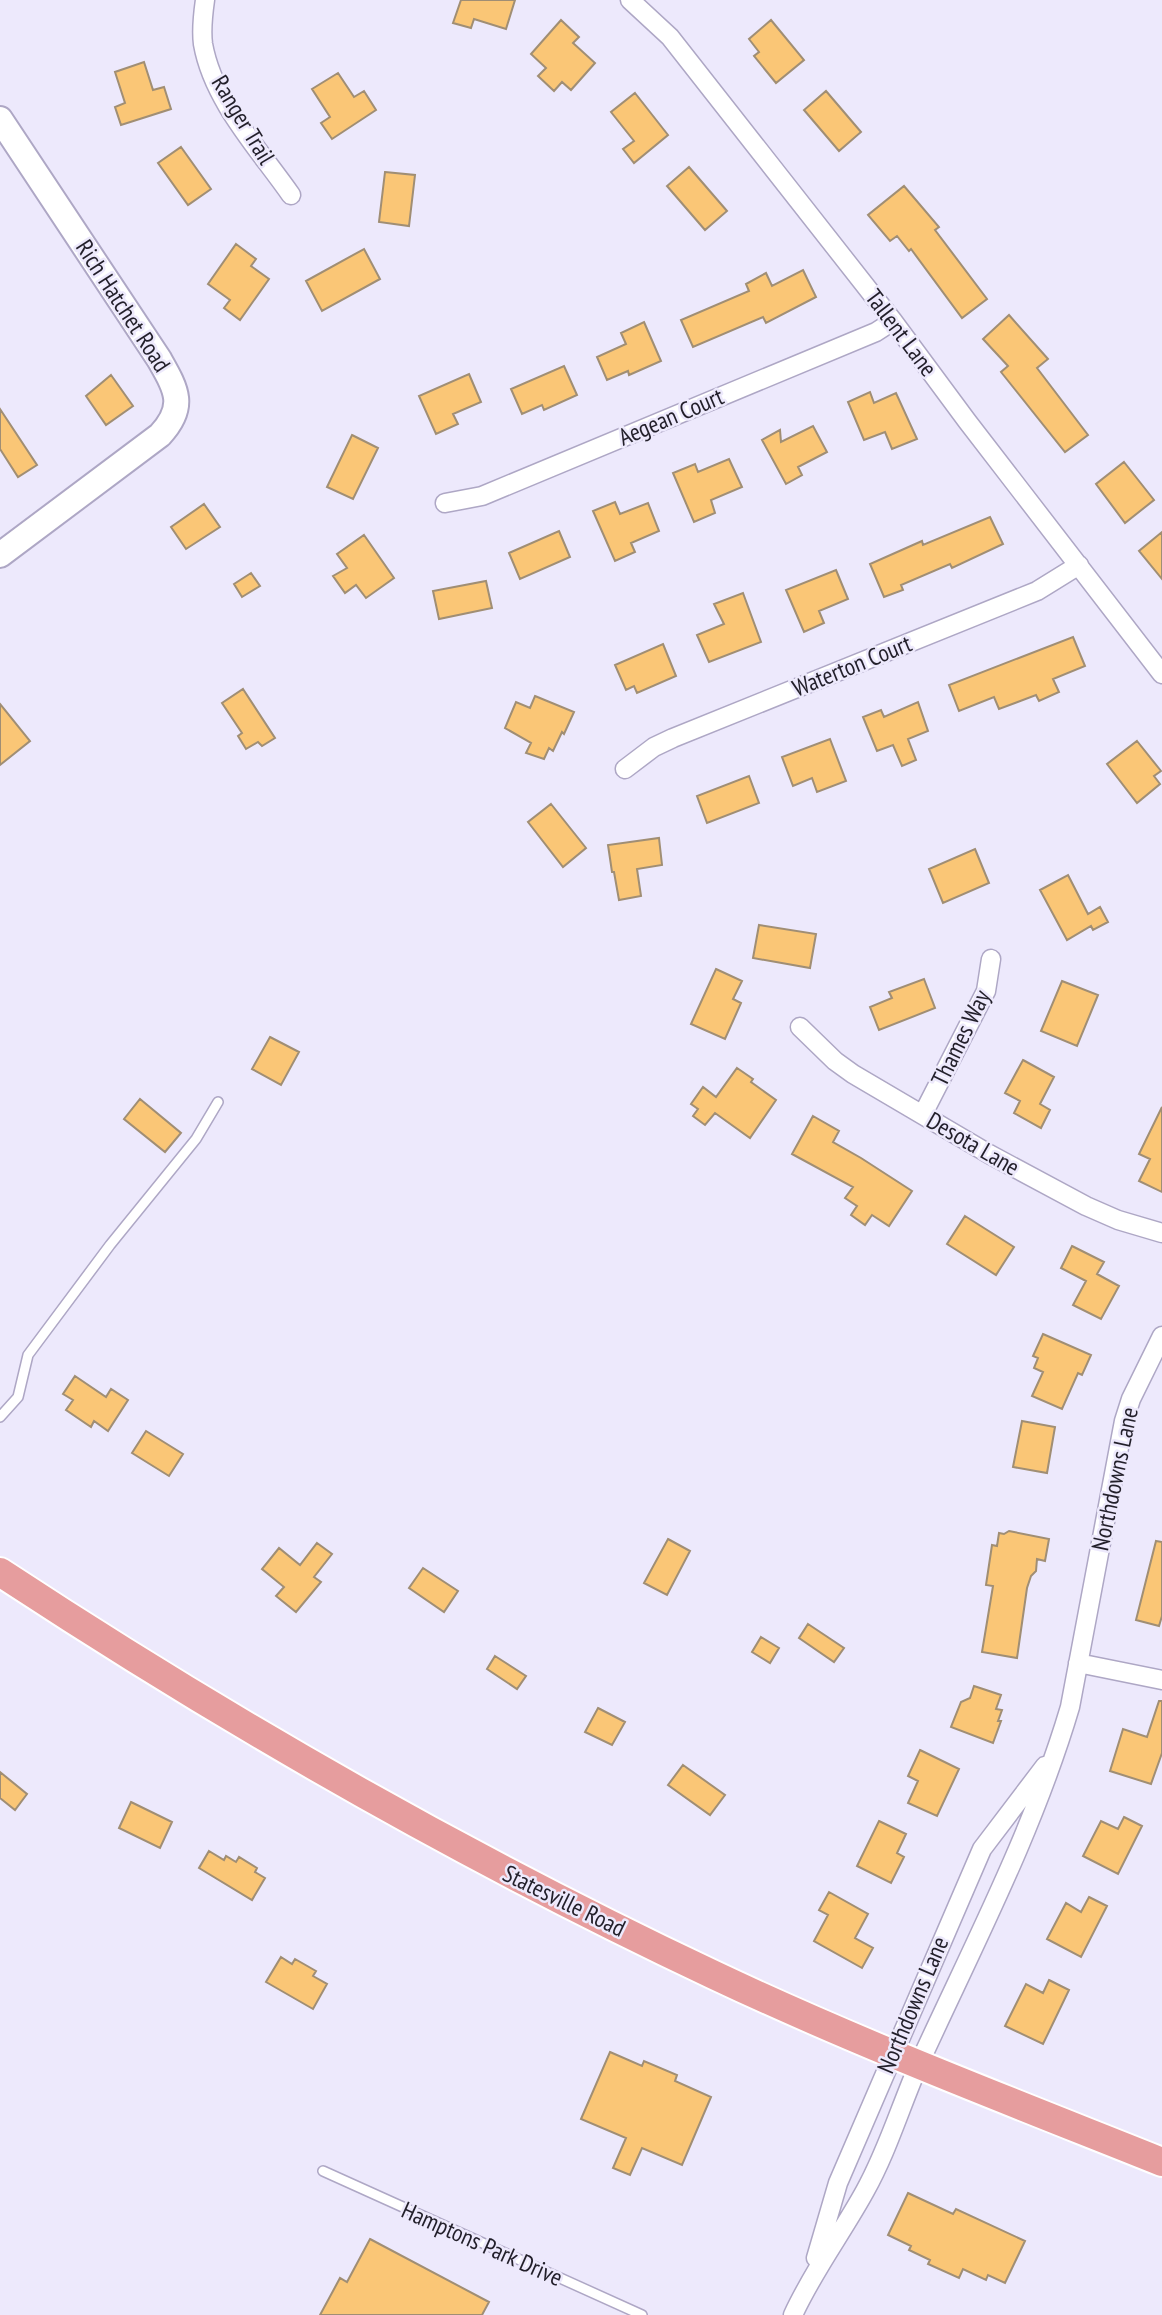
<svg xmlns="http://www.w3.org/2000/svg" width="1162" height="2315" viewBox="0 0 1162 2315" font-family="'PT Sans Narrow',sans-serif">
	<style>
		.building { fill: #fac676; stroke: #a08e74; stroke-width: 2 }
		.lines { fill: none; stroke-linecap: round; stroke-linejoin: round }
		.lane-casing { stroke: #aea7c5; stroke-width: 12 }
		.street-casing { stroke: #aea7c5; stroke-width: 21 }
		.secondary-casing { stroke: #aea7c5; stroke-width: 28 }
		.primary-casing { stroke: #fff; stroke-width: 32 }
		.lane { stroke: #fff; stroke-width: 9 }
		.street { stroke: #fff; stroke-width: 18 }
		.secondary { stroke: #fff; stroke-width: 24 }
		.primary { stroke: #e69d9e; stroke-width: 28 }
		.labels { text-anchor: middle; stroke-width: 5; stroke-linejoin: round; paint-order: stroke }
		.street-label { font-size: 24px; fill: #221f2a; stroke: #ede9fc }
	</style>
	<rect width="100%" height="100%" fill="#ede9fc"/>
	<!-- building -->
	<path class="building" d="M461 0H515L506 29 474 19 471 28 453 23Z
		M561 20 579 37 573 43 595 63 571 90 562 82 554 91 538 76 546 68 531 54Z
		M771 20 804 60 776 83 754 56 759 52 749 39Z
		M144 62 153 90 164 87 171 109 121 125 115 107 125 103 115 72Z
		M338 73 354 97 364 91 376 110 332 139 321 123 330 117 312 89Z
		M826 91 861 132 839 151 804 110Z
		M635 93 668 135 634 163 623 149 634 141 611 112Z
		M181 147 211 189 188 205 158 163Z
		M689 167 727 211 705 230 667 186Z
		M385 172 415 175 409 226 379 222Z
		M904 186 939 227 935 230 987 299 962 318 911 249 909 251 897 236 890 241 868 215Z
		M236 244 256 259 251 266 269 279 240 320 224 308 230 300 208 284Z
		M364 249 380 279 322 311 306 281Z
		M803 270 816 297 766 323 763 317 693 347 681 320 749 291 746 284 766 273 772 286Z
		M1009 315 1048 359 1037 368 1088 435 1065 452 1001 372 1008 366 983 339Z
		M644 322 661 361 629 375 628 371 607 380 597 357 626 344 621 333Z
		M564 366 577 395 544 410 542 405 522 414 511 389Z
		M469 374 481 402 453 414 458 424 436 434 419 396Z
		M111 375 133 406 106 425 86 396Z
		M870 392 874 403 896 393 917 439 892 449 885 432 864 440 848 402Z
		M0 409 37 465 18 477 0 449Z
		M813 426 827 452 798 467 802 475 786 484 762 440 780 430 781 442Z
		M352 435 378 448 353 499 327 487Z
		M729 459 742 487 711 500 715 513 694 522 673 473 695 464 698 472Z
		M1124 462 1154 500 1125 523 1096 484Z
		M615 502 620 514 648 503 659 531 631 543 635 552 615 561 593 511Z
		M204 504 220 527 186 549 171 527Z
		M990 517 1003 544 952 568 950 564 901 585 903 590 884 597 870 564 922 541 923 545Z
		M559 531 570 557 520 579 509 553Z
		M1162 532V579L1139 551Z
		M364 535 394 578 366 598 356 585 345 593 333 576 347 568 337 554Z
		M836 570 848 599 819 611 824 623 804 632 786 590Z
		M251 573 260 586 242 597 234 584Z
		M486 581 492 608 439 619 433 591Z
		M743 593 761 642 709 662 697 635 724 624 714 604Z
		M1073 637 1085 666 1053 679 1059 692 1039 701 1036 695 999 709 994 697 959 711 949 685Z
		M663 644 676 676 637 693 634 686 626 690 615 665Z
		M243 689 275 738 262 746 258 742 246 749 238 736 242 733 222 703Z
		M535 696 574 712 564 734 562 732 553 751 549 748 544 759 526 753 531 743 505 728 516 702 530 708Z
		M918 702 928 731 908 739 916 760 902 766 893 745 877 751 863 717 881 710 884 717Z
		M0 704 30 741 0 765Z
		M830 739 846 781 817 792 812 778 793 786 782 757Z
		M1137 741 1161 771 1154 776 1160 784 1137 803 1107 764Z
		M749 776 759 803 707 823 697 796Z
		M551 804 586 848 563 867 528 822Z
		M659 838 662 865 637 869 641 896 619 900 614 872H612L608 845Z
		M975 849 989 883 943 903 929 869Z
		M1068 875 1088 914 1100 907 1108 922 1093 930 1091 926 1067 940 1040 890Z
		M759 925 816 934 810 968 753 958Z
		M716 969 742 981 733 999 741 1003 725 1039 691 1024Z
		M924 979 935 1008 879 1030 870 1007 892 998 889 992Z
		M1062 981 1098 995 1077 1046 1041 1031Z
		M270 1037 299 1052 281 1085 252 1069Z
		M1023 1060 1054 1077 1040 1104 1050 1110 1041 1128 1014 1113 1020 1101 1005 1093Z
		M737 1068 753 1079 751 1082 776 1100 750 1138 715 1113 705 1125 693 1116 698 1109 691 1104 703 1087 716 1097Z
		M140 1099 181 1133 165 1152 124 1119Z
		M1162 1107V1192L1139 1181 1150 1159 1139 1154Z
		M813 1116 839 1131 833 1142 861 1158 912 1191 889 1226 872 1215 865 1225 851 1215 857 1206 845 1198 853 1187 792 1154Z
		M965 1216 1014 1247 996 1275 947 1244Z
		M1072 1246 1104 1262 1097 1274 1119 1286 1101 1319 1073 1305 1086 1281 1061 1268Z
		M1043 1334 1091 1355 1082 1375 1078 1373 1062 1409 1032 1396 1043 1372 1034 1368 1038 1358 1033 1356Z
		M75 1376 106 1397 111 1389 128 1400 108 1431 94 1421 91 1427 66 1410 73 1400 63 1394Z
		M1022 1421 1055 1427 1047 1473 1013 1467Z
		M146 1431 183 1454 169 1476 132 1453Z
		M1009 1531 1049 1539 1045 1561 1037 1559 1036 1571 1031 1576 1027 1588 1017 1658 982 1652 993 1586 986 1585 992 1545 997 1546 999 1533 1004 1534Z
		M668 1539 690 1551 667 1595 644 1583Z
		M1156 1541 1162 1542V1616L1159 1626 1136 1620Z
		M317 1543 332 1554 314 1577 321 1582 296 1612 276 1596 284 1587 262 1569 279 1548 300 1565Z
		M423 1568 458 1591 444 1612 409 1588Z
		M808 1624 844 1648 834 1662 799 1638Z
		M761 1637 779 1648 770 1663 752 1652Z
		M495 1656 526 1676 517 1689 487 1669Z
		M974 1686 1001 1695 996 1709 1002 1710 998 1721H1001L993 1743 951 1727 961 1702 970 1698Z
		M1159 1701H1162V1753L1151 1784 1110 1771 1123 1729 1147 1737Z
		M598 1708 625 1722 612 1745 585 1732Z
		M920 1750 959 1769 937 1816 908 1803 918 1781 908 1776Z
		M683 1765 725 1795 710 1815 668 1785Z
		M0 1772 27 1794 15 1810 0 1798Z
		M131 1802 172 1822 160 1848 119 1828Z
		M1124 1817 1142 1826 1118 1874 1083 1856 1101 1821 1118 1829Z
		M879 1821 906 1834 897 1853 904 1857 891 1883 857 1866Z
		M209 1851 224 1860 226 1856 236 1862 239 1857 257 1868 255 1872 265 1878 252 1900 199 1868Z
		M829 1892 868 1914 855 1938 873 1948 862 1968 814 1941 828 1915 819 1910Z
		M1089 1897 1107 1906 1081 1957 1047 1939 1066 1903 1081 1912Z
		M281 1957 292 1964 295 1959 316 1971 313 1976 327 1984 313 2009 266 1982Z
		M1049 1980 1069 1990 1043 2044 1005 2026 1026 1984 1043 1993Z
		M610 2052 642 2066 644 2061 677 2075 675 2081 711 2097 682 2165 642 2148 630 2175 613 2168 626 2138 581 2119Z
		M908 2193 953 2214 956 2209 1025 2241 1005 2283 988 2275 986 2280 963 2269 959 2278 928 2264 930 2260 909 2250 911 2246 888 2235Z
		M370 2239 489 2302 482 2315H320L340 2278 347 2282Z"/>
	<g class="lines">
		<defs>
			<path id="lane" d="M0 1417 18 1397 28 1355 110 1245 196 1139 218 1102
				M323 2171 642 2315"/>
			<path id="street" d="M205 0C203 14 201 29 203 44 213 101 259 149 291 195
				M630 0 670 37 893 321 967 421 1162 674
				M445 503 482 496 876 332 893 321
				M625 769 654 747 673 738 1037 591 1079 565
				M800 1027 835 1061 853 1074 989 1154 1086 1206 1118 1220 1162 1233
				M923 1114 986 991 991 959
				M1078 1663 1162 1680
				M816 2258 838 2183 982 1849 1045 1766
				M793 2315C813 2271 842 2233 865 2191 887 2152 901 2105 919 2064 973 1946 1033 1832 1070 1707L1124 1421 1131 1399 1162 1336"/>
			<path id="secondary" d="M0 119 159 359C176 389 187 406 160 435L0 555"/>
			<path id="primary" d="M0 1572C228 1722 466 1858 714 1975 860 2044 1012 2102 1162 2162"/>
		</defs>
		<!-- lane casing -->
		<use href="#lane" class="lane-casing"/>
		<!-- street casing -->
		<use href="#street" class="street-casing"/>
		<!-- secondary casing -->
		<use href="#secondary" class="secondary-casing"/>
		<!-- primary casing -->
		<use href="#primary" class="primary-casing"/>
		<!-- lane -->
		<use href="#lane" class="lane"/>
		<!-- street -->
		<use href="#street" class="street"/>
		<!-- secondary -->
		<use href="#secondary" class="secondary"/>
		<!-- primary -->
		<use href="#primary" class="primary"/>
	</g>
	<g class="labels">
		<!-- street labels -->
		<g class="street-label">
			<text transform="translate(243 120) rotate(59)" y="8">Ranger Trail</text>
			<text transform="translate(123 306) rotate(57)" y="8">Rich Hatchet Road</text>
			<text transform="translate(901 333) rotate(53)" y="8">Tallent Lane</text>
			<text transform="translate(671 417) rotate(-23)" y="8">Aegean Court</text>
			<text transform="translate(852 666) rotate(-22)" y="8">Waterton Court</text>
			<text transform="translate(961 1038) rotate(-64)" y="8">Thames Way</text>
			<text transform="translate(973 1144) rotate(30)" y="8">Desota Lane</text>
			<text transform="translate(1115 1479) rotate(-78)" y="8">Northdowns Lane</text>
			<text transform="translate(564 1901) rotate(26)" y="8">Statesville Road</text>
			<text transform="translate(913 2005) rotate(-67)" y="8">Northdowns Lane</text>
			<text transform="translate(482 2244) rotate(24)" y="8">Hamptons Park Drive</text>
		</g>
	</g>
</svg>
